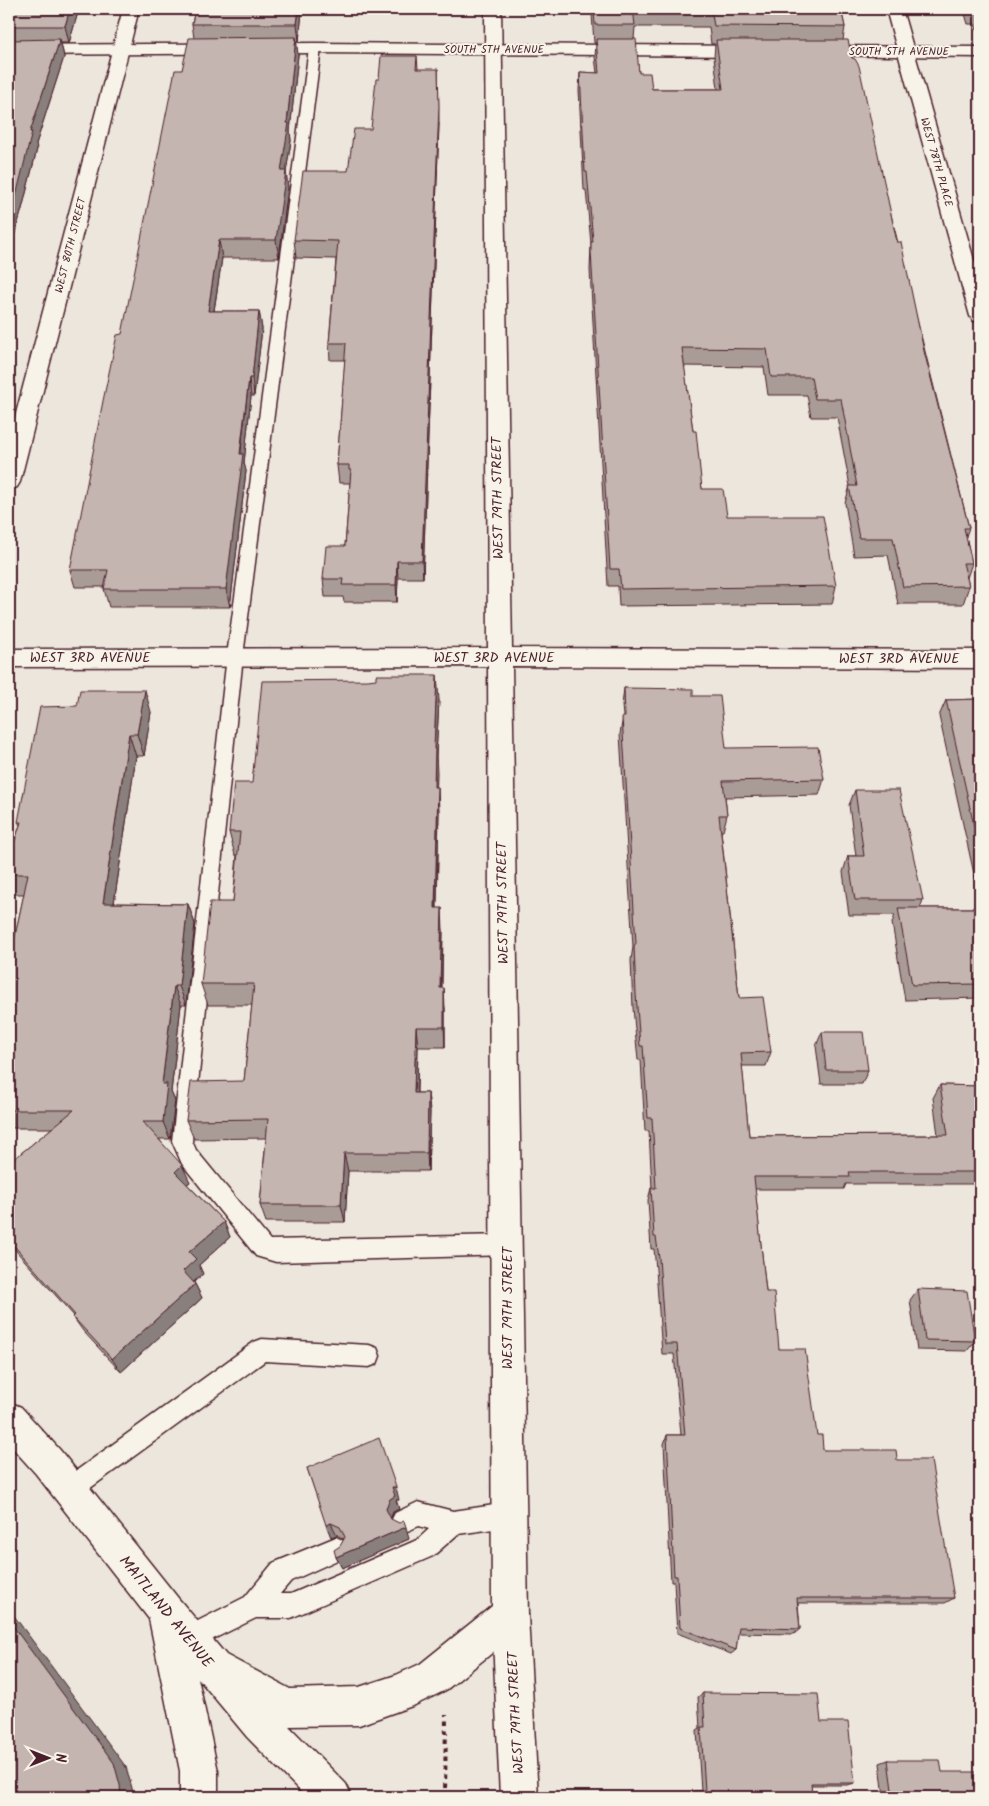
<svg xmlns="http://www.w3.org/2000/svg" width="989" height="1806" viewBox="0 0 989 1806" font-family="Kalam,sans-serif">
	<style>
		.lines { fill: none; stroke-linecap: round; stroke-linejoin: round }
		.lane-casing { stroke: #4a1f2b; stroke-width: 3 }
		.street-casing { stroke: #4a1f2b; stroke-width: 3 }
		.secondary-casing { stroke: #4a1f2b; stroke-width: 3 }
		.path { stroke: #4a1f2b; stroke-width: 4; stroke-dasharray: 4.5 4.5; stroke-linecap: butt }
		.lane { fill: #f7f3e8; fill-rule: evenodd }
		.street { fill: #f7f3e8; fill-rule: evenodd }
		.secondary { fill: #f7f3e8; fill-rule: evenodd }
		.wall { fill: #a99c97; stroke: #4a1f2b; fill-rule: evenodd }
		.shaded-wall { fill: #897f7b; stroke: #4a1f2b }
		.building { fill: #c4b5b0; stroke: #4a1f2b }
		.labels { text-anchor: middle; stroke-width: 4; stroke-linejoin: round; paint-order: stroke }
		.far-street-label { font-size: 11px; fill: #4a1f2b; stroke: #f7f3e8 }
		.street-label { font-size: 14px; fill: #4a1f2b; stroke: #f7f3e8 }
		.near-street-label { font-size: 16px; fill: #4a1f2b; stroke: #f7f3e8 }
	</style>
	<rect width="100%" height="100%" fill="#ece6dd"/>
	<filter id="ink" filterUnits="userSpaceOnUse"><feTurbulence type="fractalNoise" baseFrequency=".02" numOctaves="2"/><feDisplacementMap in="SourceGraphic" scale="10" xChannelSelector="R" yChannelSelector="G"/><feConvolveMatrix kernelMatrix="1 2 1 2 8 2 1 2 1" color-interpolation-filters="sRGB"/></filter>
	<g filter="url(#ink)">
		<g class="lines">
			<defs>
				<path id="lane" d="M315 44 321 48 243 656 192 1141 196 1150 270 1240 507 1235 515 1238 518 1245 515 1252 507 1255 276 1262 256 1256 182 1164 172 1141 227 656 309 48Z
					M262 1339 369 1345 377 1348 380 1356 377 1364 369 1367 265 1361 78 1497 70 1501 62 1497 58 1489 62 1481 254 1342Z
					M418 1502 453 1511 508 1503 516 1507 520 1515 516 1523 508 1527 458 1534 433 1556 291 1618H256L189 1651 180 1648 177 1639 180 1630 245 1597 273 1563 336 1537 344 1541 348 1549 344 1557 291 1581 280 1594H291L417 1540 429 1529 419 1526 403 1533 395 1529 391 1521 395 1513Z"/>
				<path id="street" d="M123 9H139L20 482 17 487 9 490V440Z
					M485 9H501L512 648 980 650V668L512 666 528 1615 538 1797H500L492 1615 488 666 9 667V649L488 648Z
					M886 9H902L980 281V322L973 321 970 316Z"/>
				<path id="secondary" d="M315 43 752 46 758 47 761 51 758 55 752 56 315 53 9 55V45Z
					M813 46 980 47V57L807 55 804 51 807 47Z
					M9 1402 21 1407 60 1450 178 1598 226 1655 290 1689 359 1687 396 1675 420 1664 497 1602 510 1597 523 1602 528 1615 523 1628 446 1690 415 1705 359 1725 289 1726 346 1784 352 1797H306L247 1737 198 1678 218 1771V1797H180V1771L149 1619 36 1474 9 1444Z"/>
			</defs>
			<!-- lane casing -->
			<use href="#lane" class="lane-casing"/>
			<!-- street casing -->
			<use href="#street" class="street-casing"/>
			<!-- secondary casing -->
			<use href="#secondary" class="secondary-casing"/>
			<!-- path -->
			<path class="path" d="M445 1797 446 1715"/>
			<!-- lane -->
			<use href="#lane" class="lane"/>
			<!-- street -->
			<use href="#street" class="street"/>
			<!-- secondary -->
			<use href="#secondary" class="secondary"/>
		</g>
		<!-- wall -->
		<path class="wall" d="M9 9H79L69 43H61L64 57 36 144 37 149 22 209 9 253Z
			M195 9H301L302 12 299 41H296L298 55 290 131 291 141 286 172 288 188 279 258H222L214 311H259L262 329 254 396H251L244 463 246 471 230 607H109L104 589V587H75L70 570 182 70 194 38 192 24Z
			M573 9H841L845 27 843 40 852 58 969 528 966 536 972 563 967 578 969 586 963 604H898L888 555 854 556 845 503 850 486 837 417H811L807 395H768L764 367 684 366 693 431 702 489 727 516 836 586 832 604 619 606 618 586H608L590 270 591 244 586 190H584L579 90 580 72 597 73 595 57 596 43H594L592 14H573ZM635 27H709L711 44H715L714 57 718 89H652L639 73 634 39Z
			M958 9H980V40L975 24H968L965 14Z
			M417 56 418 69 439 123 423 578H398L397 602H344L343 597H325L323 579 345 546 350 483H339L337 465 345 360H330L329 343 336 259 296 258 294 240 348 171 371 129Z
			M624 688 693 696 726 748 824 779 819 795 725 797 727 815 723 831H721L739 998 771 1052 766 1066H742L749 1136 938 1135 933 1098 940 1085 980 1086V1184H846L844 1189H755L766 1292 779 1349 823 1450 897 1460 954 1598 945 1603H798L800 1629 794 1634 738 1633 736 1650 731 1654 677 1633 674 1582H671L664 1444 667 1435H681L674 1354H662L656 1269 654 1249H651L648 1200 651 1188H652L649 1131H645L641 1060H638L633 1008 631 960 633 947 620 734 623 717 622 705Z
			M980 699V901L939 716 946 700Z
			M439 700 436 756V787L439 811 437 908 443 930 442 988 445 1009V1047H418L417 1093H428L430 1112 428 1171H348L345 1222H266L260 1205 266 1138 194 1139 186 1120 244 1081 252 1005H208L201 984 233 902 237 855H235L229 832 252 783Z
			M151 712 144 756H136L114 903 188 904 195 924 186 1005H181L171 1092 175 1101 170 1139H159L190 1182 187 1184 224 1222 230 1237 199 1265 203 1274 194 1282 202 1298 121 1372 83 1331 73 1317 74 1316 9 1243V1163L52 1128H9V959L10 960 24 894H14L9 883V859L20 825 18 822Z
			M855 790 923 900 920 908H980V998L905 1000 892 923 895 915H849L843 872 848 856H856L849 805Z
			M822 1032 868 1070 862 1084H821L816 1046Z
			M918 1289 975 1341 967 1351 917 1350 910 1300Z
			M307 1468 399 1500H396L399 1509 393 1512 391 1519 409 1539 342 1568 336 1557 344 1539 337 1535 331 1537Z
			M703 1693 821 1722 855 1783 847 1785H811L812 1797H690V1793L694 1791H701L697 1730 700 1728 698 1697Z
			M888 1760 942 1772 980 1797H884L880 1763Z"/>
		<!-- shaded-wall -->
		<path class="shaded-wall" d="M70 9H79L69 43 65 26Z
			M299 9H301L302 12 299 41 297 24Z
			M296 37 298 55 290 131 291 141 286 172 288 188 279 258 276 240 281 171 287 123Z
			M60 39 64 57 36 144 37 149 22 209 9 253V218L30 132Z
			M438 69 439 123 423 578 422 561Z
			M219 240 222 258 211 329 208 311Z
			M259 311 262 329 254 396 252 378Z
			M249 378 251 396 244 463 246 471 230 607 226 589Z
			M397 561 398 578 397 602 396 585Z
			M437 675 439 700 436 756 437 773 436 811 434 749Z
			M145 690 151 712 144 756 137 734Z
			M129 734 136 756 111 923 103 903Z
			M438 787 439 811 436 930 435 908Z
			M188 904 195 924 186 1005 179 986Z
			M442 908 443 930 441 1009 440 988Z
			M174 986 181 1005 171 1092 175 1101 170 1139 163 1122 162 1084Z
			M444 988 445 1009V1047L444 1027Z
			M416 1027 418 1047 416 1113 414 1093Z
			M428 1093 430 1112 428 1171 427 1153Z
			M344 1153 348 1171 345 1222 341 1205Z
			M182 1165 190 1182 182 1188 175 1172Z
			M224 1222 230 1237 199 1265 203 1274 190 1285 183 1271 189 1252Z
			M195 1284 202 1298 121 1372 112 1359Z
			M392 1487H396L399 1500H396L399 1509 393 1512 389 1522 386 1509Z
			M331 1523 337 1535 331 1537 326 1525Z
			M406 1527 409 1539 342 1568 336 1557Z
			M9 1609 126 1767 132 1788 133 1797H121L9 1621Z"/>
		<!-- building -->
		<path class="building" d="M9 9H70L65 26H9Z
			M195 9H299L297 24H192Z
			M594 9H841L845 27 714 26 711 9H633L635 25H595Z
			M296 37 287 123H289L281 171H286L276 240H219L208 311H259L252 378H249L240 454H243L226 589H104L108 570H70L103 401 117 335 122 334 175 70H182L189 38Z
			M60 39 30 132H32L17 192 9 218V40Z
			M596 39H636L639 73H650L652 89H723L716 40H848L852 58 855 59 859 66 897 242H901L924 351 969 528H964L972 563H963L969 586 903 587 893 538H859L849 486H857L841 399H815L811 377H771L767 349 682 348 693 431H696L702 489H723L727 516H823L836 586 621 589 619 569H610L591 252V242H593L587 172H585L580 72 599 73Z
			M381 56H417L416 69H438L439 106 422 561H397L396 585H342L343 579H323L326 546H345L351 470H349V465H337L346 343H329L338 241 294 240 303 171H348L354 129H371L376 79H379Z
			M376 675H437L434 749H435L434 787H438L435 908H442L440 988H444V1027H416L414 1093H428L427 1153H344L341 1205H260L268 1119 186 1120 191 1082 244 1081 254 984H201L210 902H233L240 832H229L234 783H252L262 681 368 680 376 679Z
			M624 688 693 689V696H720L726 748 818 747 824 779 723 781 727 815H719L739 998 763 997 771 1052 741 1053 749 1136 948 1135 940 1085 980 1086V1172H849L850 1177H754L766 1292H774L779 1349H805L817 1435H822L823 1450H896L897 1460H931L954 1598H797L800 1629 739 1627 736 1650 680 1628 677 1576H674L667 1435H685L677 1344H665L659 1258 656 1237H654L651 1188H656L652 1118H648L643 1046H640L636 994 634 946 636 943 622 717H625Z
			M80 690H145L137 734H129L103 903 188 904 179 986H174L162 1084H167L163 1122H143L182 1165 175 1172 224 1222 189 1252 196 1259 183 1271 195 1284 112 1359 73 1317 75 1315 9 1240V1163L74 1110H9V959L10 960 28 874H9V859L21 822H18L40 707 77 706Z
			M980 699V853L946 700Z
			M855 790H899L923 900H855L848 856H864Z
			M898 908H980V984L912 985Z
			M822 1032H863L868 1070H826Z
			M918 1289 967 1291 975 1341 925 1340Z
			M379 1438 396 1487H392L395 1496 390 1499 386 1509 391 1519 399 1523 404 1521 406 1527 336 1557 334 1550 340 1546 345 1537 340 1527 331 1523 326 1525 307 1468Z
			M9 1621 114 1763 120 1785 121 1797H9Z
			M703 1693 818 1694 821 1722H848L855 1783H811L812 1797H694V1791H705L701 1727H705Z
			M888 1760H940L942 1772H980V1797H893Z"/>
	</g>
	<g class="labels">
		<!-- far-street labels -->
		<g class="far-street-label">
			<text x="494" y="53">SOUTH 5TH AVENUE</text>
			<text x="899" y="55">SOUTH 5TH AVENUE</text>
			<text transform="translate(937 162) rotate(74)" y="4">WEST 78TH PLACE</text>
			<text transform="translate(70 245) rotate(-76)" y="4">WEST 80TH STREET</text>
		</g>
		<!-- street labels -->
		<g class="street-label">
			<text transform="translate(497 498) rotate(-91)" y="5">WEST 79TH STREET</text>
			<text x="90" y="662">WEST 3RD AVENUE</text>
			<text x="494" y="662">WEST 3RD AVENUE</text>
			<text x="899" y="663">WEST 3RD AVENUE</text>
			<text transform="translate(502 903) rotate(-91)" y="5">WEST 79TH STREET</text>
			<text transform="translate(507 1308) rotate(-90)" y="5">WEST 79TH STREET</text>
			<text transform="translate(515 1713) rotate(-93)" y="5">WEST 79TH STREET</text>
		</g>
		<!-- near-street labels -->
		<g class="near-street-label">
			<text transform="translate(167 1611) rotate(51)" y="6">MAITLAND AVENUE</text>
		</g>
	</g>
	<!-- margin -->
	<rect width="989" height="1806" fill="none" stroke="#f7f3e8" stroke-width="30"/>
	<rect x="15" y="15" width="959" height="1776" fill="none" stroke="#4a1f2b" stroke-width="2" filter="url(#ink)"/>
	<!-- north arrow -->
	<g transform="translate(48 1758) rotate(90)" stroke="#f7f3e8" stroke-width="4" paint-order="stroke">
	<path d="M0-4L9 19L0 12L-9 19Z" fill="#4a1f2b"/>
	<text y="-8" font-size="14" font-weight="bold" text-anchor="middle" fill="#4a1f2b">N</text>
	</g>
</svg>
